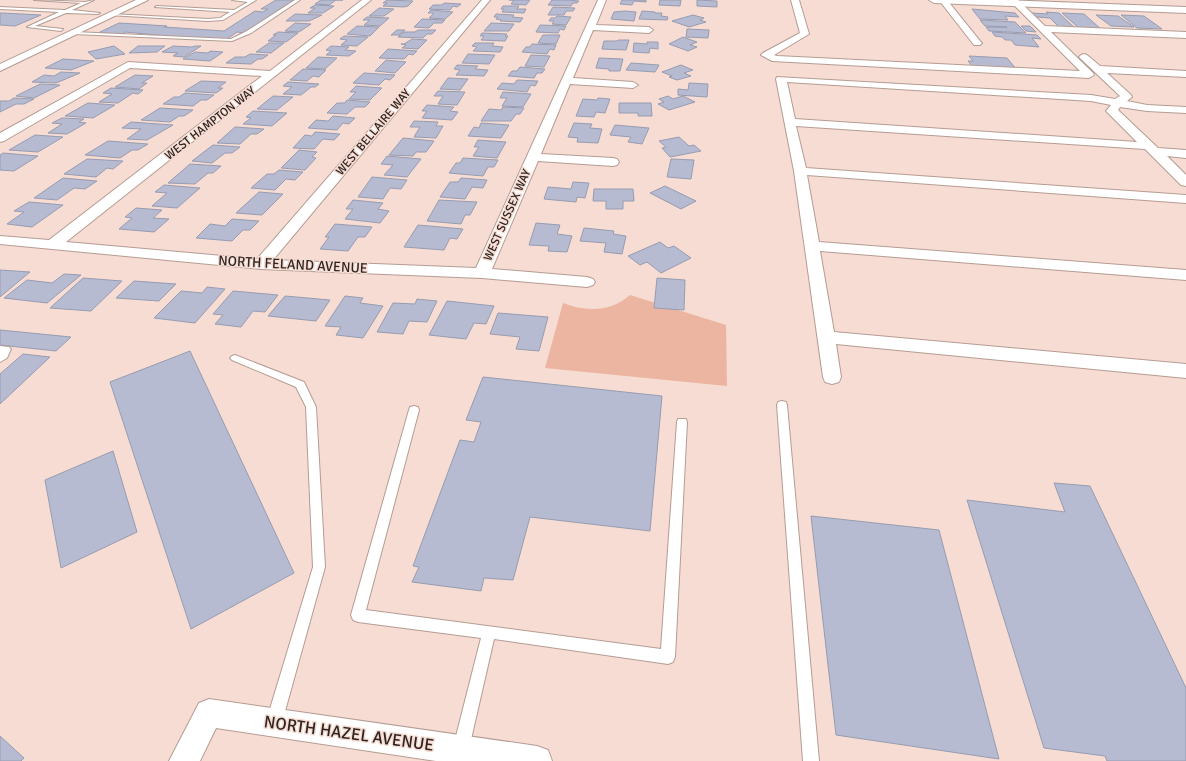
<svg xmlns="http://www.w3.org/2000/svg" width="1186" height="761" viewBox="0 0 1186 761" font-family="Signika,sans-serif">
	<style>
		.green { fill: #ebb5a1 }
		.building { fill: #b6bbd1; stroke: #979cb1 }
		.lines { fill: none; stroke-linecap: round; stroke-linejoin: round }
		.service-casing { stroke: #b59c93; stroke-width: 2 }
		.minor-casing { stroke: #b59c93; stroke-width: 2 }
		.secondary-casing { stroke: #b59c93; stroke-width: 2 }
		.primary-casing { stroke: #b59c93; stroke-width: 2 }
		.service { fill: #fff; fill-rule: evenodd }
		.minor { fill: #fff; fill-rule: evenodd }
		.secondary { fill: #fff; fill-rule: evenodd }
		.primary { fill: #fff; fill-rule: evenodd }
		.labels { text-anchor: middle; stroke-width: 3; stroke-linejoin: round; paint-order: stroke }
		.far-street-label { font-size: 12px; fill: #2e2421; stroke: #f6dcd2 }
		.street-label { font-size: 14px; fill: #2e2421; stroke: #f6dcd2 }
		.near-street-label { font-size: 17px; fill: #2e2421; stroke: #f6dcd2 }
	</style>
	<rect width="100%" height="100%" fill="#f6dcd2"/>
	<!-- green -->
	<path class="green" d="M630 295 726 325 727 386 545 368 563 303C586 312 611 312 630 295Z"/>
	<!-- building -->
	<path class="building" d="M276 0H294L244 33 237 32 227 39 200 38 198 39 125 32 122 34 98 33 119 23 167 26 164 27 224 31 255 11 263 12 268 9H261Z
		M321 0H343H336L329 5 315 4Z
		M387 0 413 1 408 6 404 7 383 6 387 3H383Z
		M509 0H530L526 5 511 4 514 0Z
		M552 0H568L579 1 577 3H573L571 6 548 5Z
		M622 0H646V2L634 1 632 5 620 4Z
		M660 0H681L680 6 659 5Z
		M697 0 717 1V7L697 6Z
		M444 3 461 4 457 7 453 6 450 10 429 9 433 5H442Z
		M315 5 334 6 323 13H308L315 8H310Z
		M503 6H519L517 9H526L524 13 502 12 504 9H501Z
		M553 7 575 8 573 11H566L564 15H548Z
		M379 8 394 9 384 16H369Z
		M972 9 1015 13 1019 17 1005 16 1008 20 980 19Z
		M431 10 453 12 445 19 429 18 434 13H428Z
		M625 11 636 12 634 21 611 19 614 12Z
		M642 11 655 12V13H662L661 16 668 17 667 20 639 19Z
		M1046 12 1059 13 1076 29 1060 28 1050 18 1036 17 1032 13 1048 14Z
		M0 13H2L41 15 15 26 0 25Z
		M1062 13 1084 14 1102 30 1080 29Z
		M295 14 322 15 309 21H286Z
		M496 14 514 15 512 17 523 18 520 22 500 21 501 20 496 19 498 17H494Z
		M693 15 704 18 700 20 706 22 689 27 672 21Z
		M1096 15 1118 16 1134 27 1111 26Z
		M1121 15 1144 16 1162 29 1137 28Z
		M557 16 571 17 566 25 552 24 554 21H549L551 18H555Z
		M367 17 389 18 380 26 364 25 370 20H363Z
		M422 19 445 20 442 23H434L429 28 414 27Z
		M980 20 1015 22 1026 33 989 31 986 27H1007L985 26Z
		M295 23 311 24 299 32 285 31Z
		M491 23 514 24 509 31H484Z
		M540 25 566 26 564 30 560 29 558 33 536 32Z
		M357 26 379 27 370 36 347 34Z
		M1021 26H1030L1036 32 1026 31Z
		M687 29 709 30 708 38 686 37Z
		M397 30H405L399 35H391Z
		M418 30H436L432 34H427L423 38 398 37 404 32H415Z
		M278 32 298 33 286 42 268 41 276 35H273Z
		M992 32 1037 35 1041 39 1032 38 1039 47 1015 45 1011 40H1005L1002 37 995 36Z
		M482 33 507 34 505 36H508L505 41 481 40 484 36H480Z
		M543 35H560L556 44 538 43Z
		M344 36 368 37 357 46 341 45 347 40 340 39Z
		M683 37 697 42 690 45 697 47 688 51 669 44Z
		M412 39 427 40 418 49 402 48 406 45 401 44H404Z
		M618 40H629L626 50 602 49 604 41H617Z
		M647 42H658V49L650 48 649 53 633 52 634 43 647 44Z
		M269 43H284L271 53 256 52Z
		M475 43H494L492 46 503 47 500 52 473 51 477 47 472 46Z
		M532 44 556 45 554 50 550 49 547 54 522 52 526 47H530Z
		M114 46 125 54 96 59 88 52Z
		M138 46H165L157 52 129 53Z
		M173 46 192 47 195 46H201L184 57 173 56 178 53 162 52Z
		M331 46 349 47 345 50 356 51 349 56 326 55 331 51 326 50Z
		M388 49 417 51 413 55 409 54 404 59 379 58Z
		M210 51 223 52 210 61 183 59 195 52 208 53Z
		M250 54 268 55 262 59H258L251 64 226 63 235 57H245Z
		M468 54 495 55 489 64 462 63Z
		M531 55 550 56 544 67 525 66Z
		M969 56 1007 58 1017 70 973 67 968 61H973Z
		M318 57 337 58 325 69 306 68Z
		M599 58 623 59 620 71H609V69L596 68Z
		M63 59 94 61 71 70 45 68Z
		M386 60 406 62 395 73 375 71Z
		M631 63 659 65 655 72 626 70Z
		M457 65 478 66 475 69 488 70 484 76 456 75 460 70 454 69Z
		M681 65 693 70 684 73 691 76 677 80 669 77 672 76 662 72Z
		M520 67 545 69 542 73H537L534 78 508 76 512 71H517Z
		M303 69 326 70 319 77 313 76 307 81 290 80Z
		M61 72 80 73 56 83 32 82 44 75 54 76Z
		M364 73 395 75 390 80 385 79 379 85 353 83Z
		M135 75 153 76 142 83H147L139 89 115 87Z
		M448 78 468 79 460 90 440 89Z
		M517 80 538 81 535 86 531 85 527 92 497 89 502 83 514 84Z
		M201 81 226 82 218 88H223L216 93 185 91Z
		M288 82 319 84 315 87H311L301 95 283 94 292 87 283 86Z
		M689 83 708 84 707 97 678 95V89L688 90Z
		M40 84 60 85 34 98 16 96Z
		M356 86 382 88 370 100 349 99 356 92H350Z
		M111 88 143 90 138 94 133 93 118 103 99 102 112 94 103 93Z
		M438 91 465 92 457 105 438 104 443 96H434Z
		M503 92 531 94 523 107 502 106 507 98H500Z
		M185 93 214 95 207 100H201L193 106 163 104 174 97H179Z
		M273 96 293 97 277 110 257 109Z
		M668 96 673 99 683 96 695 102 669 110 658 104 664 102 659 99Z
		M14 98 34 99 24 104H16L0 112V101H9Z
		M598 98 610 99 605 113 596 112 594 117 576 116 583 99 597 100Z
		M347 100 370 102 365 107H355L347 114 327 113 337 103H345Z
		M88 103 115 105 93 118 65 116Z
		M619 103H651L652 116H638V113H619Z
		M427 105 454 107 450 111 458 112 452 120 422 118 427 111H422Z
		M503 107 524 108 520 114H516L511 121H481L489 109 501 110Z
		M160 108 193 110 184 116H179L170 122 141 120Z
		M253 111 287 113 272 126 243 124 251 118 246 117Z
		M333 116 355 118 349 124 343 123 337 130 308 128 316 120 328 121Z
		M62 118 84 119 79 122 86 123 67 134 48 133 62 124 52 123Z
		M414 121 438 122 436 126H443L436 138 414 137 420 127H410Z
		M131 122 173 125 147 140 127 139 141 129 122 128Z
		M481 123 509 125 501 138 468 136 474 127 479 128Z
		M574 123 592 124 590 128 602 129 598 143 577 142 578 138 568 137Z
		M615 125 649 128 642 144 628 142 631 137 610 135Z
		M235 127 264 129 257 134H251L240 144 217 143Z
		M315 132 340 134 334 140 323 139 314 149 293 148 305 135 312 136Z
		M35 135 63 137 38 152 9 150Z
		M679 137 689 146 694 145 701 151 670 157 662 148 666 147 659 141Z
		M403 138 434 141 426 152H416L413 156 389 155Z
		M478 140 506 142 497 158 473 156 479 147H474Z
		M108 141 148 144 138 150H132L120 158 85 155Z
		M213 145 240 147 232 153H225L212 163 192 161Z
		M299 150 317 152 312 157 316 158 305 170 281 168Z
		M3 153 38 156 14 171 0 170V155Z
		M387 156 421 159 407 177 384 175 393 165 381 164Z
		M463 158 498 160 494 167H488L483 176 449 173 456 163H460Z
		M87 159 123 161 113 169 107 168 96 177 64 174Z
		M671 159 694 160 691 179 667 177Z
		M190 164 221 166 213 173H208L195 184 168 183Z
		M279 170 303 172 295 180 286 179 275 190 251 188 267 174H274Z
		M372 177 407 180 401 189 390 188 383 199 358 197Z
		M63 178 97 181 85 189 74 188 57 200 34 198Z
		M461 178 487 180 483 188 472 187 465 199 440 197 450 182H458Z
		M573 182 589 183 585 198 577 197 576 202 544 199 548 187 571 189Z
		M164 185 200 188 177 208 152 206 167 193 155 192Z
		M665 186 696 201 681 209 650 193Z
		M594 189H633L634 201H623V209H606V201H593Z
		M259 192 283 194 262 215 236 213Z
		M353 200 383 203 378 209 389 211 380 223 345 219 353 209H346Z
		M439 200 477 202 470 215H465L461 224 427 221Z
		M29 202 63 205 32 227 7 224 24 212 14 211Z
		M136 208 162 210 153 218 169 219 154 232 119 229 132 218 125 217Z
		M232 219 259 221 250 230H243L232 241 196 238 210 224 225 226Z
		M536 223 560 225 557 234 572 236 567 252 548 251 549 246 529 245Z
		M335 224 372 227 365 237H358L348 251 320 249 329 237H325Z
		M418 225 463 229 457 239 450 238 444 250 404 247Z
		M584 228 614 231 613 234 626 236 622 254 604 252 606 243 580 241Z
		M660 242 668 248 674 246 691 258 661 273 647 262 640 265 628 256Z
		M0 270 30 272 0 297Z
		M64 274 81 275 47 303 4 298 27 280 52 283Z
		M83 278 122 281 91 311 50 308Z
		M657 278 685 280 684 310 654 308Z
		M134 281 176 284 159 301 116 298Z
		M207 287 225 289 195 323 154 318 181 291 202 293Z
		M233 291 278 295 265 312 253 311 241 327 215 324 223 315 213 314Z
		M285 296 330 300 316 321 268 316Z
		M345 296 363 298 360 303 383 306 363 338 336 335 341 327 325 326Z
		M417 299 437 301 427 322 409 321 403 334 377 332 393 303 415 304Z
		M447 301 494 306 486 324 474 323 466 339 429 335Z
		M498 313 548 317 539 351 516 349 520 337 490 334Z
		M0 330 71 337 56 351 0 345Z
		M190 351 294 573 191 629 110 382Z
		M23 354 50 357 0 404V374Z
		M483 377 662 396 650 531 530 517 513 580 484 578 481 591 412 582 419 567 413 566 460 440 474 442 481 422 466 420Z
		M113 451 137 532 61 568 45 480Z
		M1054 483 1090 486 1186 688V761H1107L1105 756 1044 748 967 500 1065 512Z
		M811 516 939 530 999 759 836 735Z
		M0 736 24 758 21 761H0Z"/>
	<g class="lines">
		<defs>
			<path id="service" d="M34 0 85 2 94 0 72 10 100 13 98 14 66 13 35 26 63 29 61 31 27 27 59 12 0 9V7L65 10 81 3Z
				M232 0H256L223 20 208 21 109 15 111 14 208 19 220 18 230 12 155 7 157 6 234 10 248 2Z
				M295 0H300L251 33 232 41 74 34 72 33 74 32 231 39 247 31Z
				M0 346 9 347 11 349 7 358 0 362Z
				M235 355 304 382 316 407 325 567 282 722 279 727 274 730 269 727 266 722 313 567 306 407 296 387 232 360 230 358 232 356Z
				M782 401 786 402 787 405 819 761H803L777 405 778 402Z
				M414 406 418 407 419 410 366 610 661 649 677 422 678 419H686L687 422 675 657 673 662 668 664 494 639 469 748 467 754 461 756 455 754 453 748 481 638 358 622 353 620 351 615 409 410 410 407Z"/>
			<path id="minor" d="M362 0H371L66 242 257 259 482 0H490L273 260 476 268 598 0H606L596 25 649 27 653 30 649 33 593 30 573 78 633 82 638 85 633 88 570 84 541 154 613 158 617 159 619 162 617 165 613 166 538 161 492 269 587 277 593 279 595 282 593 285 587 287 482 278 261 269 0 244V236L49 240 262 76 130 68 4 141 0 142V133L128 62 270 71Z
				M791 0H799L809 34 774 55 777 56 1080 71 1009 0H1018L1045 26 1186 32V38L1051 32 1093 73 1094 75 1089 78 772 61 761 55 763 53 800 33Z
				M939 0H947L980 41 982 43 980 45H974Z
				M1084 54 1087 55 1100 66 1186 71V77L1107 73 1131 95 1132 97 1127 101 1147 105 1186 107V113L1147 111 1120 107 1118 110 1158 148 1186 150V158L1167 156 1186 175V186L1181 185 1145 149 796 126 806 168 1186 195V203L807 175 819 242 1186 270V280L820 251 834 332 1186 364V378L836 344 841 377 839 382 832 384 825 382 823 377 794 171 776 79 777 77 1091 95 1115 99 1120 96 1081 59 1079 57 1081 55ZM787 82 1091 101 1111 105 1106 111 1137 142 795 119Z
				M209 699 537 746 548 750 552 761H436L216 728 200 761H169L199 703Z"/>
			<path id="secondary" d="M929 0H1005L1186 7V13L934 3Z"/>
			<path id="primary" d="M136 0H148L0 71V64Z"/>
		</defs>
		<!-- service casing -->
		<use href="#service" class="service-casing"/>
		<!-- minor casing -->
		<use href="#minor" class="minor-casing"/>
		<!-- secondary casing -->
		<use href="#secondary" class="secondary-casing"/>
		<!-- primary casing -->
		<use href="#primary" class="primary-casing"/>
		<!-- service -->
		<use href="#service" class="service"/>
		<!-- minor -->
		<use href="#minor" class="minor"/>
		<!-- secondary -->
		<use href="#secondary" class="secondary"/>
		<!-- primary -->
		<use href="#primary" class="primary"/>
	</g>
	<g class="labels">
		<!-- far-street labels -->
		<g class="far-street-label">
			<text transform="translate(210 123) rotate(-38)" y="4">WEST HAMPTON WAY</text>
			<text transform="translate(373 132) rotate(-50)" y="4">WEST BELLAIRE WAY</text>
			<text transform="translate(507 215) rotate(-66)" y="4">WEST SUSSEX WAY</text>
		</g>
		<!-- street labels -->
		<g class="street-label">
			<text transform="translate(293 264) rotate(3)" y="5">NORTH FELAND AVENUE</text>
		</g>
		<!-- near-street labels -->
		<g class="near-street-label">
			<text transform="translate(349 733) rotate(8)" y="6">NORTH HAZEL AVENUE</text>
		</g>
	</g>
</svg>
